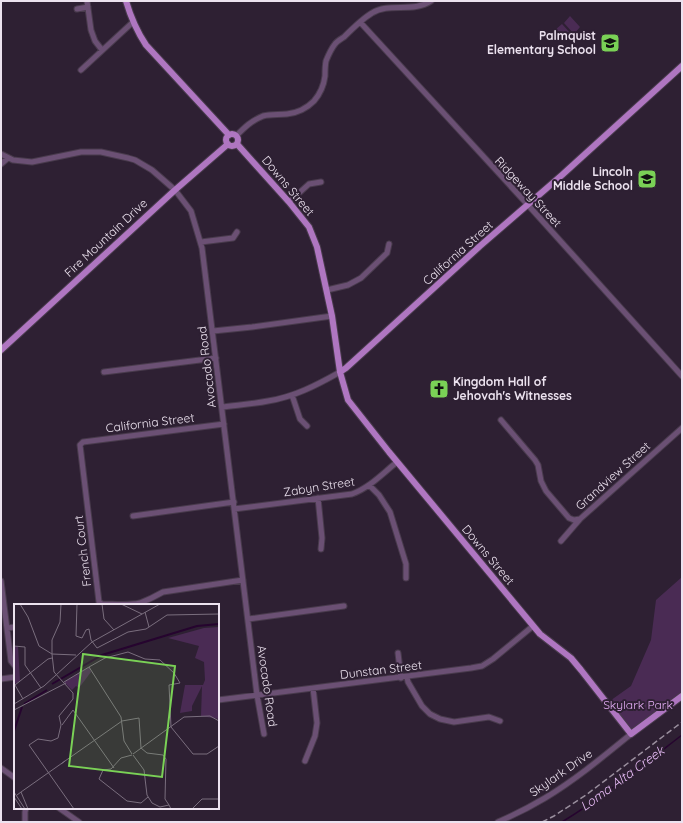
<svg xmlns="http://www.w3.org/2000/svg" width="683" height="823" viewBox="0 0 683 823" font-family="Quicksand,sans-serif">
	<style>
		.green { fill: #4a2b54 }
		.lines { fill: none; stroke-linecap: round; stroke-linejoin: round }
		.stream { stroke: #26042f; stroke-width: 1.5 }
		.minor-casing { stroke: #493b4d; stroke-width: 7 }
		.major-casing { stroke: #493b4d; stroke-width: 8 }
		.minor { stroke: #6b5074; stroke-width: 5 }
		.major { stroke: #af76c1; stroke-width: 6 }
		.rail { stroke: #9a8f9e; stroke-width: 1.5; stroke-dasharray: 6 3; stroke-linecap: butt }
		.labels { text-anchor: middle; stroke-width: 4; stroke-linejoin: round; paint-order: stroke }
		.poi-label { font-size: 12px; font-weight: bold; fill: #ece2ef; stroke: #2e2033; text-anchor: end }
		.street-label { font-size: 12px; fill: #ece2ef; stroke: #2e2033 }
		.park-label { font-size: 12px; fill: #e4adf6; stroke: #2e2033 }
		.water-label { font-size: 13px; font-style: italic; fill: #e7bbf6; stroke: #2e2033 }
		.inset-river { fill: none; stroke: #26042f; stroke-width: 2 }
		.inset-road { fill: none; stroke: #7a6e7e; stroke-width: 1 }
		.view { fill: #7ad156; fill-opacity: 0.15; stroke: #7ad156; stroke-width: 2 }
		.inset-edge { fill: none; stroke: #ece2ef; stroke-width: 2 }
	</style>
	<rect width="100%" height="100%" fill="#2e2033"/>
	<!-- green -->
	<path class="green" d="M570 16 580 27 574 34 564 23Z
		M562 24 572 35 565 41 555 30Z
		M682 577V696L631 735 607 703 631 686 651 640 656 600Z"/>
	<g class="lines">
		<!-- stream -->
		<path class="stream" d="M562 822C604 796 643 765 682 735"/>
		<defs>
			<path id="minor" d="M87 1 91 30 95 41 102 50
				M77 9 88 7
				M360 22 528 205 682 376
				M81 70 133 22
				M236 136C245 127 251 121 263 116 271 114 279 115 287 114 297 113 307 108 314 101 320 94 324 84 325 76 325 70 325 66 326 61 328 56 331 49 335 44 337 41 341 39 344 37 353 28 362 19 372 13 389 2 413 13 431 1
				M1 154 13 160 32 162 81 152H101L128 158 135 160 152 170 175 190 191 211 202 248 257 695 264 734
				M1 164 8 158
				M289 202 309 184 321 182
				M201 242 233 238 237 232
				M327 290 348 285 361 278 387 253 389 244
				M213 331 252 327 332 316
				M104 372 216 358
				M292 395 300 419 307 426
				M222 407C237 405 253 404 268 401 294 397 317 385 340 372
				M501 420 535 460 538 465 541 481 546 491 569 518 574 520 580 519
				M224 424 83 442 80 445 99 602 102 604C114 604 128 606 140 603 148 600 156 596 163 592L243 580
				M369 485 379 495 390 512 406 564V578
				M318 498 322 538 321 549
				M234 509 352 494C369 488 382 474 397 462
				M133 516 234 502
				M561 541 580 519 682 428
				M1 581 11 661 15 666
				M248 619 344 606
				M7 628 15 627
				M398 653 401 678
				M407 677 408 682 422 706 430 714 440 719 454 722 489 717 500 721
				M1 679 15 677
				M218 700 471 668 482 666 493 659 533 626
				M305 761 315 736 317 723 313 688
				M1 768 15 778
				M59 808 79 822
				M25 822V812L26 808
				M498 822C514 815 530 807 545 798 575 780 604 756 631 734"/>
			<path id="major" d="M126 1C131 18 136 30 146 45L229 135
				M226 140a6 6 0 1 1 12 0a6 6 0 1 1-12 0Z
				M237 144 289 202 309 227 317 247 332 316 340 372 348 400 389 452 540 634 571 658 581 670 631 734 682 696
				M1 350 175 190 228 144
				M340 372 346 368 480 246 562 175 682 66"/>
		</defs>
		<!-- minor casing -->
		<use href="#minor" class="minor-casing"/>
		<!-- major casing -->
		<use href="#major" class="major-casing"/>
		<!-- minor -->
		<use href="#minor" class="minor"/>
		<!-- major -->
		<use href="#major" class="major"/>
		<!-- rail -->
		<path class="rail" d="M542 822 554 816 586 795 682 722"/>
	</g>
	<!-- icons -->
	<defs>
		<symbol id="school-square" viewBox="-11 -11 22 22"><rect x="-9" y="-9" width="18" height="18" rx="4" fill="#7ad156" stroke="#2e2033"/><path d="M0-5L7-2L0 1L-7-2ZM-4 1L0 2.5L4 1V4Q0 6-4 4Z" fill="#111"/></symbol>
		<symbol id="church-square" viewBox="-11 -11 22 22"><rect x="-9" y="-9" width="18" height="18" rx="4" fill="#7ad156" stroke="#2e2033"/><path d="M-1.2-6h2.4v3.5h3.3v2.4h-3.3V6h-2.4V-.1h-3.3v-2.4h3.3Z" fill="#111"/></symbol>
	</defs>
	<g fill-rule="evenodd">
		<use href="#school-square" x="599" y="32" width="22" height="22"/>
		<use href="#school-square" x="636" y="168" width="22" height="22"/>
		<use href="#church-square" x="428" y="378" width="22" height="22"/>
	</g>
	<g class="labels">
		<!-- poi labels -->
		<g class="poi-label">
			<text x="596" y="40">Palmquist<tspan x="596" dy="14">Elementary School</tspan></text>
			<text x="633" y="176">Lincoln<tspan x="633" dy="14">Middle School</tspan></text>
			<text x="453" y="386" text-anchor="start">Kingdom Hall of<tspan x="453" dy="14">Jehovah's Witnesses</tspan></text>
		</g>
		<!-- street labels -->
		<g class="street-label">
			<text transform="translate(288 186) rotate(50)" y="4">Downs Street</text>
			<text transform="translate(528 192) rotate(47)" y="4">Ridgeway Street</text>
			<text transform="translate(106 238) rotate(-43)" y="4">Fire Mountain Drive</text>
			<text transform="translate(458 253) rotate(-42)" y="4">California Street</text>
			<text transform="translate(207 367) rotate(-97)" y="4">Avocado Road</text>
			<text transform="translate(150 423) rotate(-7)" y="4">California Street</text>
			<text transform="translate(613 476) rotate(-42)" y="4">Grandview Street</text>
			<text transform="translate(319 487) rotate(-9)" y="4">Zabyn Street</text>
			<text transform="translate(83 551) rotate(-97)" y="4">French Court</text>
			<text transform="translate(488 555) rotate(50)" y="4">Downs Street</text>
			<text transform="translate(381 670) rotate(-7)" y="4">Dunstan Street</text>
			<text transform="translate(267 686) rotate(82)" y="4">Avocado Road</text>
			<text transform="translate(561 773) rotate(-35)" y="4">Skylark Drive</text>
		</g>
		<!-- park labels -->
		<g class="park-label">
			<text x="638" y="709">Skylark Park</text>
		</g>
		<!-- water labels -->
		<g class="water-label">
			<text transform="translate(622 778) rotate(-36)" y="5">Loma Alta Creek</text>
		</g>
	</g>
	<!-- overview -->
	<g transform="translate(14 604)">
		<rect width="205" height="205" fill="#2e2033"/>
		<path d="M205 23V115L187 112 188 82 178 102V107L166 109 171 81H189L191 76 190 58 181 54 185 42 154 34 190 24ZM0 42H4L6 77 1 80ZM75 63 77 68 65 84 62 82 58 86 50 78Z" fill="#4a2b54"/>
		<path class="inset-river" d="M38 80 88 51 183 22 205 20M10 100 33 86M0 127 8 103"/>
		<path class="inset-road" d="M6 0 14 13 25 42 38 50 40 68 59 89V95L45 112 47 121 44 134 37 137 24 135 15 141 60 205M47 0 46 18 38 36V50L62 51M63 0 62 32 68 34 72 26 75 25 77 36 83 44 114 28 132 25 153 11 205 10M88 0 90 15 100 26M107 0 128 10M131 8 135 23M0 42 11 43V61L27 84M75 63 91 54 114 48 131 55 146 56 160 69 166 79 155 81 157 123 179 150H193L205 142M50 78 75 63 107 113 110 137 118 150M9 95 1 81 34 55 38 54M0 100 30 82 78 38 146 0M0 106 52 79M108 117 125 114 127 144 133 149 149 151 152 155 151 195 155 201M48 121 59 106 100 164M119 150 170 113 196 112 205 117M118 151 107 154 97 165 89 166 85 175 113 197 127 199 134 193M119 151 130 166 133 191 138 199 146 203 155 201 157 205M51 157 108 117M0 188 11 205M7 188 51 157 47 160M3 191 7 188 14 205M0 193 8 205M178 205 188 195H205"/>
		<path class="view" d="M69 50 161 62 148 173 55 162Z"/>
		<rect width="205" height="205" class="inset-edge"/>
	</g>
	<!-- border -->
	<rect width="683" height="823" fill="none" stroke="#ece2ef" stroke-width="4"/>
</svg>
